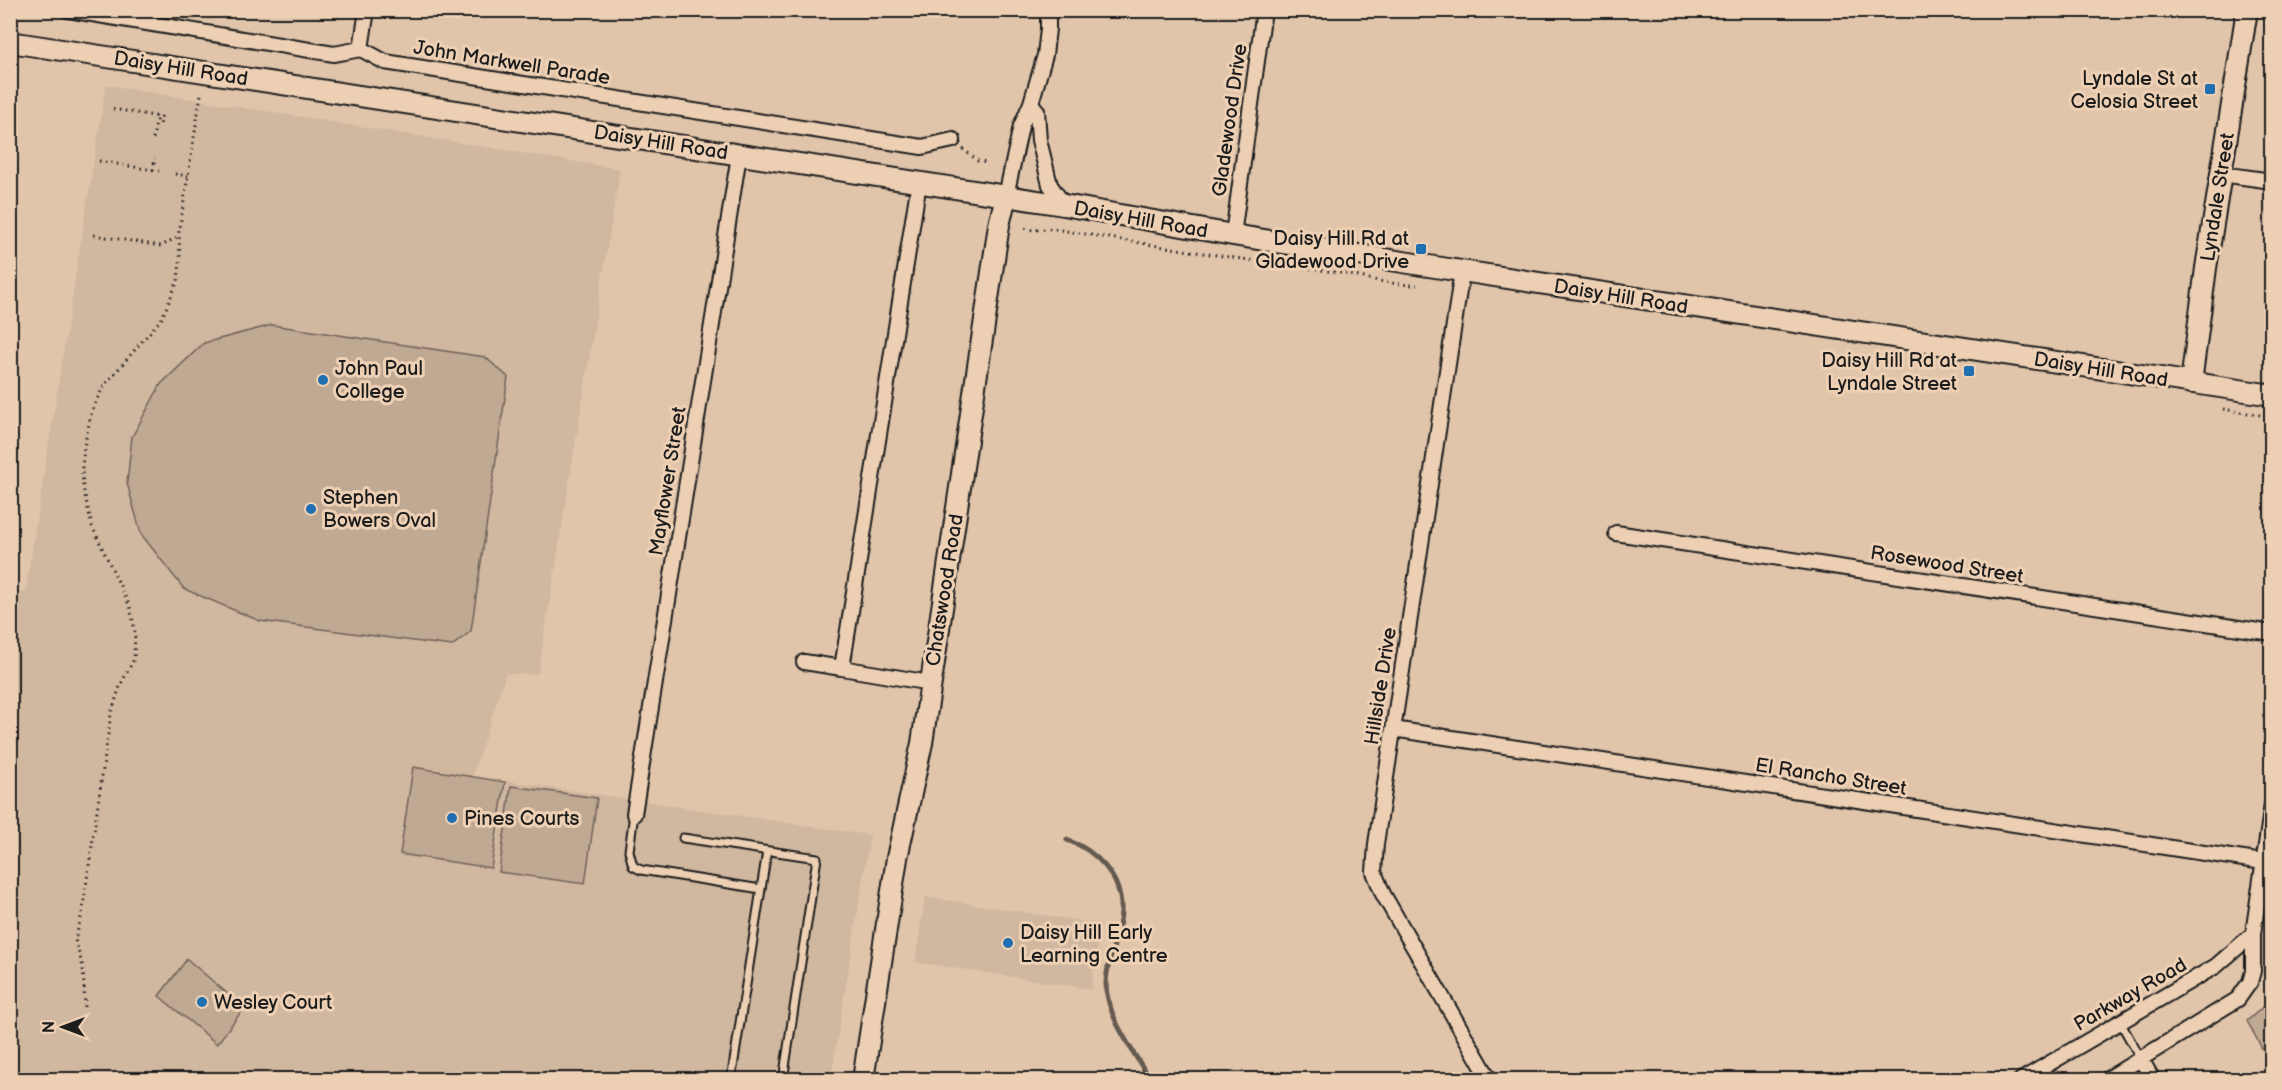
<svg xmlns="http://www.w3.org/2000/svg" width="2282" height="1090" viewBox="0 0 2282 1090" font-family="'Balsamiq Sans',sans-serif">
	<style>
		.built { fill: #d0b79f }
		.green { fill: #c0a993; stroke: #6e6258; stroke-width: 1.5 }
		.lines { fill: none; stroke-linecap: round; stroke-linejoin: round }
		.stream { stroke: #655a50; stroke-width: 5 }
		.lane-casing { stroke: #1c1c1c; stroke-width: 11 }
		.street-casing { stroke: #1c1c1c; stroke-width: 18 }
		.secondary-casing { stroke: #1c1c1c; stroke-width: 24 }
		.path { stroke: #1c1c1c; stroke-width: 3; stroke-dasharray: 1.5 4.5; stroke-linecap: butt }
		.lane { stroke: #edd0b4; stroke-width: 7 }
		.street { stroke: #edd0b4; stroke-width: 14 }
		.secondary { stroke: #edd0b4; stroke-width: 20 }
		.poi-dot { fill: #1f6fb2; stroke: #edd0b4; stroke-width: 2 }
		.labels { text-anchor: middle; stroke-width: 6; stroke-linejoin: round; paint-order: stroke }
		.street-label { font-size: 20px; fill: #1c1c1c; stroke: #edd0b4 }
		.poi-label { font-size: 20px; fill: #1c1c1c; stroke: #edd0b4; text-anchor: start }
	</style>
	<rect width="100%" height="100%" fill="#e0c5ab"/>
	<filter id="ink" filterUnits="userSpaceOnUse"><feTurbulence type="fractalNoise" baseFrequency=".0167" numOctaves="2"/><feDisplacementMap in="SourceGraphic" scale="12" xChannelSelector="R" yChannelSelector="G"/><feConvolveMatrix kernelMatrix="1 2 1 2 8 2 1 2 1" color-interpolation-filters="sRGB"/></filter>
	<g filter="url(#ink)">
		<!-- built -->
		<path class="built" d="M106 85 620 169 538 674H506L472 776 870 835 831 1079H11L10 591 25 593Z
			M925 897 1101 924 1091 989 915 962Z"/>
		<!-- green -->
		<path class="green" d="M272 325 485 357 508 377 471 631 452 646 260 621 184 589 141 534 127 483 132 437 161 384 204 343Z
			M413 767 505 782 491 868 400 854Z
			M511 786 597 798 585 884 499 872Z
			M187 959 244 1008 217 1044 159 996Z
			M2271 966V1065L2247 1021 2265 1005Z"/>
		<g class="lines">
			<!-- stream -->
			<path class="stream" d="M1067 840C1096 850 1123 878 1121 912 1120 936 1106 960 1106 984 1106 1016 1135 1053 1150 1080"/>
			<defs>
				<path id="lane" d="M634 814 629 851 633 866 641 870 761 889
					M683 838 817 858 783 1080
					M2120 1022 2141 1059
					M731 1080 767 851"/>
				<path id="street" d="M68 10 334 54 361 49 385 62 922 147 953 140
					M361 49 367 10
					M1031 103 1037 111 1039 140 1050 185 1064 205
					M2221 174 2272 181
					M919 182 842 668 930 683
					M1006 196 1021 126 1031 103 1045 55 1048 29V10
					M1233 235 1264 10
					M1462 271 1376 844 1374 872 1383 894 1490 1080
					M1616 533 2272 633
					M804 662 842 668
					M1393 729 2263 862
					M634 814 739 155
					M2141 1059 2153 1080
					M2021 1080 2216 966 2253 934
					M2106 1080 2238 999 2250 982 2253 971V934L2272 804"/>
				<path id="secondary" d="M10 42 1064 205 1233 235 1422 265 2272 395
					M2191 383 2206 268 2247 10
					M863 1080 897 858 922 743 999 225 1006 196"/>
			</defs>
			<!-- lane casing -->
			<use href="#lane" class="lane-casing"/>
			<!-- street casing -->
			<use href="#street" class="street-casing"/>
			<!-- secondary casing -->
			<use href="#secondary" class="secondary-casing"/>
			<!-- path -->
			<path class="path" d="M113 109 161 117 160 128
				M153 139 157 117
				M963 149 978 161 986 163
				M99 161 159 171
				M153 170 155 158
				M175 174 188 176
				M1025 228C1034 232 1045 228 1055 229 1146 244 1236 259 1327 271 1357 275 1386 285 1417 285
				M94 235 161 246 179 236
				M2223 409 2272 417
				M85 1007 83 967 75 940 82 914 111 714 120 686 134 659 135 631 130 607 92 526 83 487 82 468 84 447 92 410 103 387 162 318 178 280 180 260 179 232 201 94"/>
			<!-- lane -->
			<use href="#lane" class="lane"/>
			<!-- street -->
			<use href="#street" class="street"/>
			<!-- secondary -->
			<use href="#secondary" class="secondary"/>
		</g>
	</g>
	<!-- markers -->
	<g class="poi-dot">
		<rect x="2204" y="83" width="12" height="12" rx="3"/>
		<rect x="1415" y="243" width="12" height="12" rx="3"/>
		<rect x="1963" y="365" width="12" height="12" rx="3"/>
		<circle cx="323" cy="380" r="6"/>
		<circle cx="311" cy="509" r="6"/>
		<circle cx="452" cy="818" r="6"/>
		<circle cx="1008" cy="943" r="6"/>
		<circle cx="202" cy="1002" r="6"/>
	</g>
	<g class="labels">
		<!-- street labels -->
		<g class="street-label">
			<text transform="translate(512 62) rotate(9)" y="7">John Markwell Parade</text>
			<text transform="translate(181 68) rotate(9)" y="7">Daisy Hill Road</text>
			<text transform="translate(1229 120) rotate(-82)" y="7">Gladewood Drive</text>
			<text transform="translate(661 142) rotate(9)" y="7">Daisy Hill Road</text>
			<text transform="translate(2217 197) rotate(-81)" y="7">Lyndale Street</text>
			<text transform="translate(1141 219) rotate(10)" y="7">Daisy Hill Road</text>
			<text transform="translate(1621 296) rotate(9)" y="7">Daisy Hill Road</text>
			<text transform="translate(2101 369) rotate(9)" y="7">Daisy Hill Road</text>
			<text transform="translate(667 481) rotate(-81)" y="7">Mayflower Street</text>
			<text transform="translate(1947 564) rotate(9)" y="7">Rosewood Street</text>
			<text transform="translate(944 590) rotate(-81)" y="7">Chatswood Road</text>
			<text transform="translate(1380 686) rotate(-81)" y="7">Hillside Drive</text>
			<text transform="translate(1831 776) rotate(9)" y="7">El Rancho Street</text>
			<text transform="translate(2130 994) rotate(-30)" y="7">Parkway Road</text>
		</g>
		<!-- poi labels -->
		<g class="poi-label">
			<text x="2198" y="85" text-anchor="end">Lyndale St at<tspan x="2198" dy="23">Celosia Street</tspan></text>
			<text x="1409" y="245" text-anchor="end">Daisy Hill Rd at<tspan x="1409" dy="23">Gladewood Drive</tspan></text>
			<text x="1957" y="367" text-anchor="end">Daisy Hill Rd at<tspan x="1957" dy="23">Lyndale Street</tspan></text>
			<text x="335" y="375">John Paul<tspan x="335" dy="23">College</tspan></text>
			<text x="323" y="504">Stephen<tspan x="323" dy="23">Bowers Oval</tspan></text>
			<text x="464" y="825">Pines Courts</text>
			<text x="1020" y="939">Daisy Hill Early<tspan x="1020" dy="23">Learning Centre</tspan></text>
			<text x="214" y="1009">Wesley Court</text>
		</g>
	</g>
	<!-- margin -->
	<rect width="2282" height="1090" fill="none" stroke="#edd0b4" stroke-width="36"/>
	<rect x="18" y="18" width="2246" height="1054" fill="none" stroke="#1c1c1c" stroke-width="2" filter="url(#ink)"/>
	<!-- north arrow -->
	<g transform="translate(63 1027) rotate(270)" stroke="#edd0b4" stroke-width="4.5" paint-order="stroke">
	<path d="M0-4.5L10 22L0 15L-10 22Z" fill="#1c1c1c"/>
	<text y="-9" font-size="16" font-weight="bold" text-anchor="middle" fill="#1c1c1c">N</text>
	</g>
</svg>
